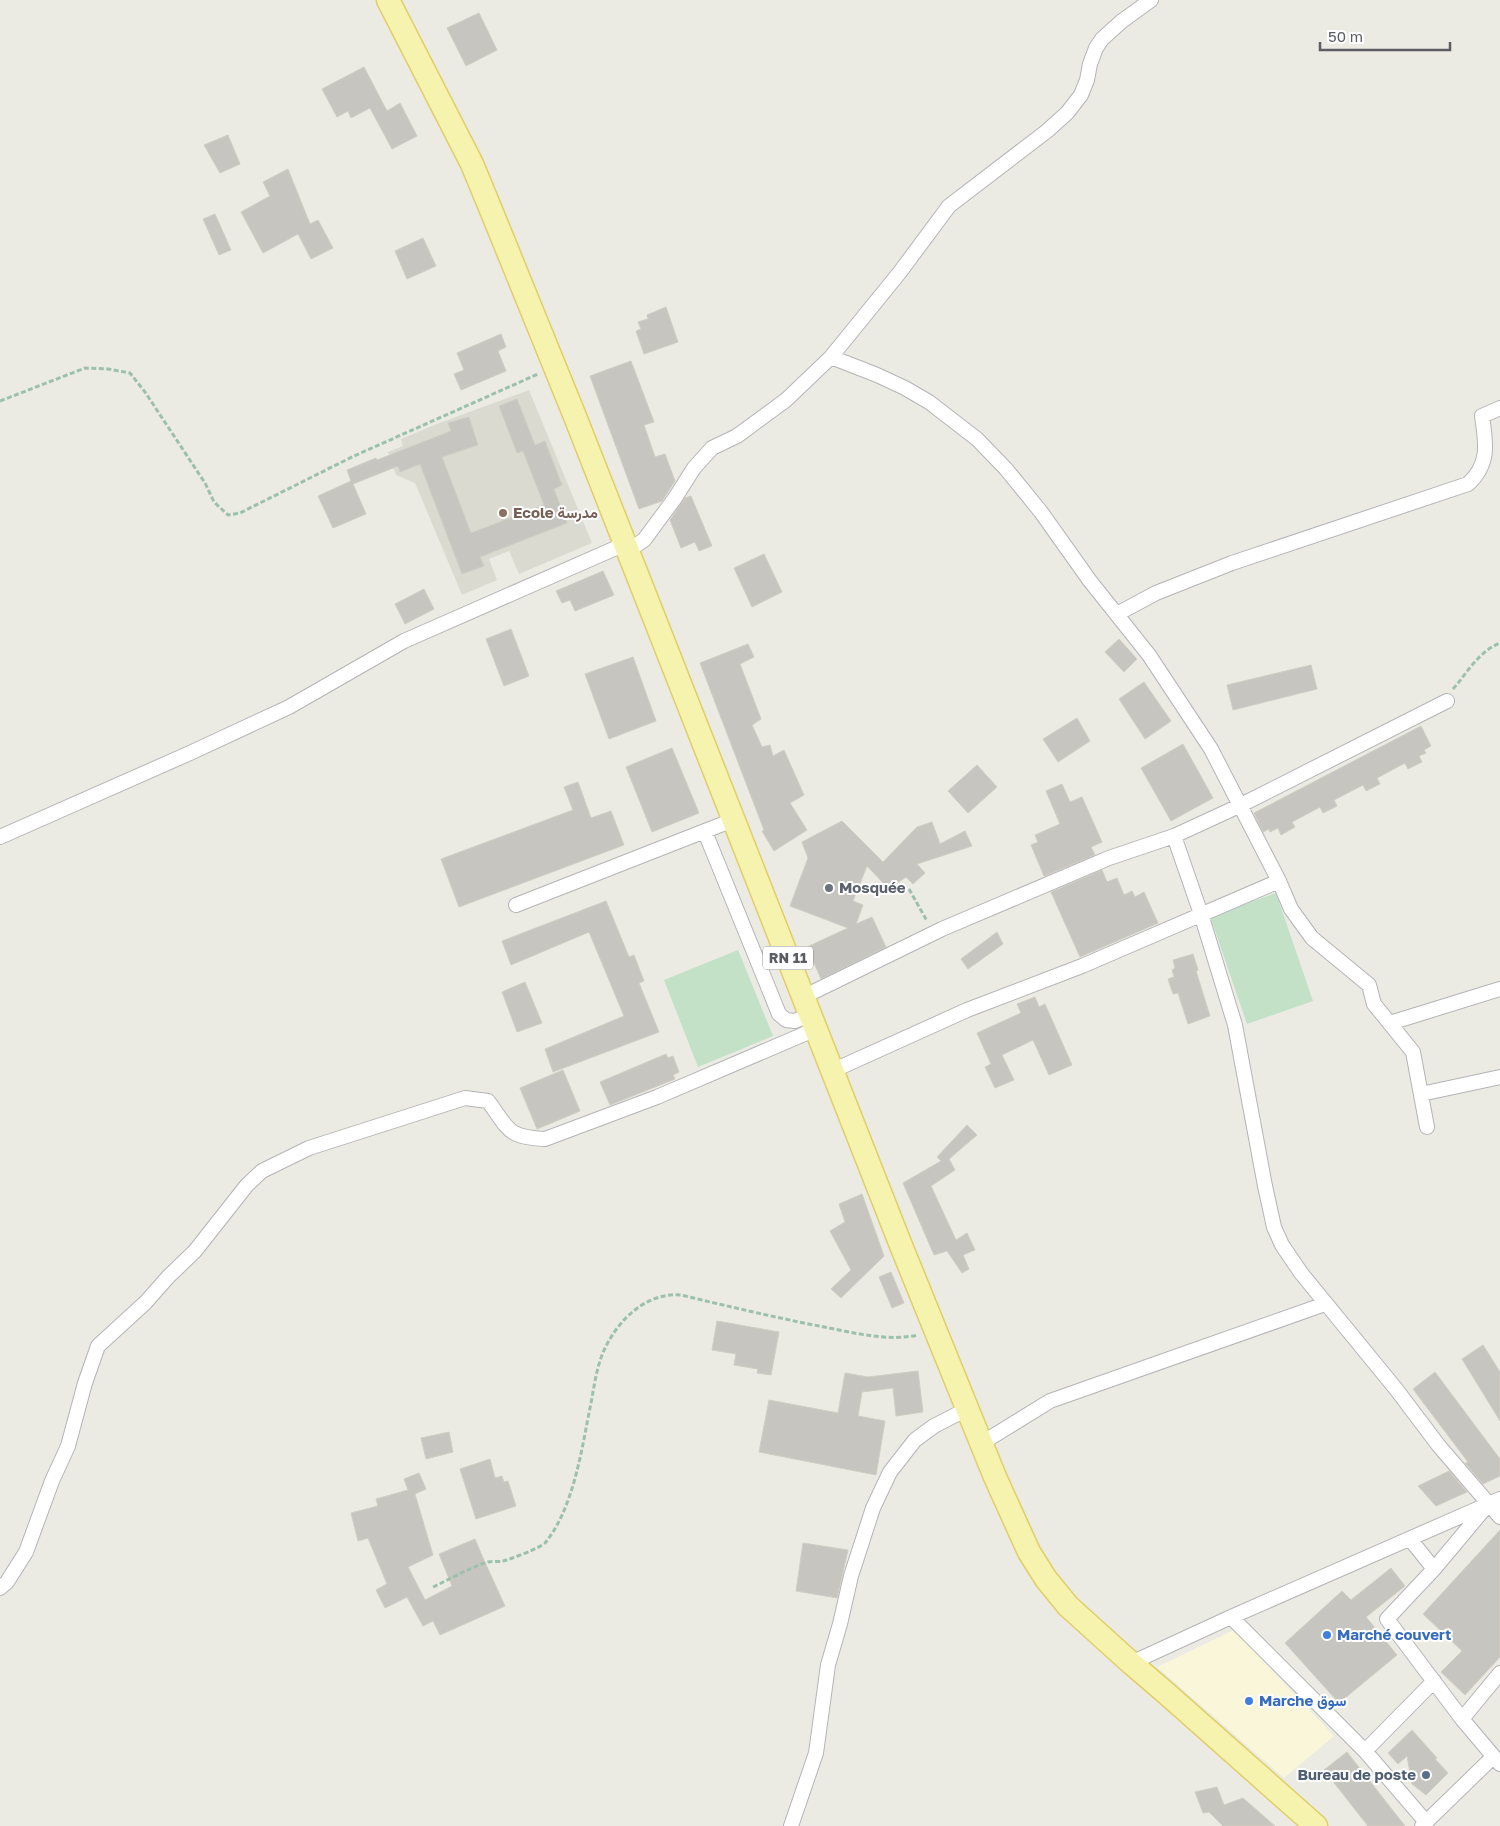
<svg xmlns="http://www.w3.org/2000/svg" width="1500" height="1826" viewBox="0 0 1500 1826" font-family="'Golos Text',Vazirmatn,sans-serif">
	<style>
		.commercial { fill: #f9f6da }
		.education { fill: #dbdad1 }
		.green { fill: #c2e1c6 }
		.building { fill: #c7c5c0; stroke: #d0cdc2 }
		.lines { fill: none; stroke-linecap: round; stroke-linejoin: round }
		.minor-casing { stroke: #b3b4b8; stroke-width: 16 }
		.primary-casing { stroke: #e0ce67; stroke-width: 25 }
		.path { stroke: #9cc1ab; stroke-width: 3; stroke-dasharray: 5 2.5; stroke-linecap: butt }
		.minor { stroke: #fff; stroke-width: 14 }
		.primary { stroke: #f5f3ae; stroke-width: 22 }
		.education-dot { fill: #8d6e63; stroke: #fff; stroke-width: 2 }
		.worship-dot { fill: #6b7280; stroke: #fff; stroke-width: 2 }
		.shop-dot { fill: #3f7fe0; stroke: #fff; stroke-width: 2 }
		.service-dot { fill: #5c6f8a; stroke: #fff; stroke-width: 2 }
		.labels { text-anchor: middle; stroke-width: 4; stroke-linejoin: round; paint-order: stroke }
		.shield { fill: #fff; stroke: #8c8e91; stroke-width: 1 }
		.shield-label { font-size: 14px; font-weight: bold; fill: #5b5d62 }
		.education-label { font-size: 15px; font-weight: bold; fill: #785e54; stroke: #fff; text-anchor: start }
		.worship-label { font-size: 15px; font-weight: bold; fill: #5b616d; stroke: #fff; text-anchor: start }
		.shop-label { font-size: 15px; font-weight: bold; fill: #366cbe; stroke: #fff; text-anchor: start }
		.service-label { font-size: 15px; font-weight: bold; fill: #4e5e75; stroke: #fff; text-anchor: end }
	</style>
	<rect width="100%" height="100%" fill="#ecebe3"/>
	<!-- commercial -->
	<path class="commercial" d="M1234 1630 1334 1736 1284 1778 1157 1667Z"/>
	<!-- education -->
	<path class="education" d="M529 390 592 543 519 574 509 551 489 559 497 580 462 595 415 483 396 475 388 452 403 446 401 439 442 422Z"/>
	<!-- green -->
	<path class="green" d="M1276 893 1313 1001 1247 1024 1210 916Z
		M738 950 773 1036 698 1067 664 980Z"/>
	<!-- building -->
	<path class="building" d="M479 13 497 50 466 66 447 28Z
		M364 67 387 111 400 103 417 136 392 149 370 108 351 118 348 111 337 117 322 89Z
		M228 135 240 164 220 173 204 145Z
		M288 169 310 224 318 220 333 248 311 259 298 234 263 253 241 212 270 196 263 182Z
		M215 214 231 250 219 255 203 219Z
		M423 238 436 266 407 279 395 251Z
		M666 307 678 342 644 354 636 331 641 329 638 322 648 319 647 315Z
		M501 334 506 347 498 351 506 371 461 390 454 374 464 370 457 353Z
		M631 361 654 422 644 425 655 457 665 454 675 481 662 501 639 509 590 376Z
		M517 399 535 445 545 441 562 485 554 489 567 523 480 557 484 566 462 574 420 464 400 472 398 466 353 484 366 514 333 528 318 496 351 481 347 470 376 458 377 460 451 431 448 423 469 417 478 445 442 457 471 533 544 505 523 451 517 453 499 406Z
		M691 496 712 546 699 551 695 542 681 548 670 520 685 498Z
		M764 554 782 592 752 607 734 568Z
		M603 571 614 595 575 611 570 600 562 603 556 591Z
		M424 589 434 609 405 624 395 604Z
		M511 629 529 676 504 686 486 639Z
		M1119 639 1137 659 1124 672 1105 652Z
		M748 644 754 657 740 664 761 719 752 725 762 747 770 745 773 756 784 750 804 795 790 803 807 830 774 851 762 831 764 830 700 663Z
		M633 657 656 721 609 739 585 674Z
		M1311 665 1317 689 1233 710 1227 685Z
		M1144 682 1171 721 1145 739 1119 699Z
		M1077 718 1090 741 1058 762 1043 739Z
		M1421 726 1431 746 1424 750 1426 753 1419 756 1422 762 1408 769 1405 763 1377 778 1380 784 1366 791 1363 785 1334 800 1337 806 1323 813 1320 807 1292 822 1295 827 1281 835 1278 828 1270 832 1269 829 1263 832 1254 813Z
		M1183 744 1213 798 1171 821 1141 768Z
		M672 748 699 813 652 832 626 767Z
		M977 765 997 787 968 813 948 791Z
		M578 782 591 818 611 811 624 845 459 907 441 859 573 810 564 787Z
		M1062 784 1070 802 1082 797 1102 842 1091 847 1095 855 1044 876 1031 845 1038 842 1035 835 1060 824 1046 791Z
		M842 821 883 862 917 827 932 822 940 844 965 831 972 846 917 864 925 873 913 884 906 877 889 889 867 866 853 901 863 905 856 924 872 917 886 947 821 979 807 947 848 928 790 906 808 858 802 842Z
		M1102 870 1107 882 1117 878 1124 895 1132 891 1135 897 1144 892 1158 923 1080 957 1051 892Z
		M606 901 629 957 634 955 644 981 639 983 659 1032 553 1072 545 1049 624 1016 589 932 511 965 502 941Z
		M997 932 1003 944 968 969 961 959Z
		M1193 954 1198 970 1196 971 1210 1016 1188 1024 1178 993 1173 994 1168 979 1174 977 1172 970 1175 968 1173 960Z
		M525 982 542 1023 517 1032 502 992Z
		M1035 997 1039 1007 1045 1004 1072 1065 1049 1075 1033 1040 1002 1055 1014 1080 995 1088 985 1067 991 1064 977 1033 1021 1013 1017 1004Z
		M666 1054 668 1058 673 1056 679 1072 673 1075 675 1079 610 1105 600 1082Z
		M563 1070 580 1111 537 1129 520 1088Z
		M967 1125 977 1135 949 1159 955 1170 931 1186 956 1240 967 1233 975 1250 963 1255 969 1269 962 1273 947 1251 934 1255 903 1183 941 1161 937 1157Z
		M862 1194 884 1256 841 1298 831 1289 851 1270 830 1231 845 1222 839 1204Z
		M891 1272 904 1303 892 1308 879 1277Z
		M717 1321 779 1332 771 1375 757 1373 758 1369 734 1365 736 1354 712 1350Z
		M1483 1345 1500 1372V1421L1462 1359Z
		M918 1371 923 1412 896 1416 893 1388 862 1392 858 1416 885 1421 876 1475 759 1452 769 1400 838 1413 845 1373 868 1377Z
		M1435 1372 1500 1459V1476L1483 1484 1465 1463 1468 1462 1413 1389Z
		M449 1432 453 1452 426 1459 421 1438Z
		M490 1459 495 1478 502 1476 504 1482 508 1481 516 1506 476 1519 460 1469Z
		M1449 1471 1467 1492 1436 1506 1418 1486Z
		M419 1473 426 1489 415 1494 433 1555 408 1567 425 1600 452 1586 439 1554 475 1539 483 1558 505 1606 440 1635 433 1621 423 1626 407 1597 385 1608 376 1590 387 1584 368 1538 358 1541 351 1513 378 1506 376 1499 408 1490 404 1479Z
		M1500 1530V1657L1465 1695 1441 1672 1462 1651 1423 1614Z
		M803 1543 848 1550 837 1598 796 1591Z
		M1391 1568 1405 1586 1366 1617 1397 1655 1339 1703 1285 1643 1342 1591 1351 1600Z
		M1412 1730 1437 1758 1435 1759 1448 1773 1426 1795 1412 1784 1407 1756 1398 1764 1388 1753Z
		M1347 1752 1405 1826H1368L1324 1770Z
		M1217 1787 1224 1805 1243 1798 1275 1826H1223L1209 1812 1203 1813 1195 1792Z"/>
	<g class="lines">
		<defs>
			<path id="minor" d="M831 357 877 375 905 388 929 402 977 439 1006 469 1041 512 1090 581 1149 655 1211 749 1279 881
				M627 551 644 540 675 498 694 468 712 448 737 436 786 400 831 357 900 272 949 206 1047 131 1067 113 1081 95 1087 80 1090 64 1096 48 1102 39 1122 21 1151 0
				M1117 614 1156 593 1232 563 1468 484C1490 464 1486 443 1482 416L1500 408
				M1447 701 1239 806 1174 836 1201 914 1235 1025 1265 1186 1274 1227 1282 1245 1301 1273 1396 1389 1439 1446 1500 1517
				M705 832 779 1014 786 1020 795 1021 810 1015
				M0 837 190 753 289 707 404 641 625 544
				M516 905 733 820
				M803 997 942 929 1109 858 1174 836
				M1390 1023 1500 989
				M832 1071 967 1010 1082 966 1279 881 1291 909 1312 938 1369 985 1374 1004 1413 1052 1427 1127
				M1421 1094 1500 1077
				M982 1443 1050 1401 1325 1304
				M1410 1539 1434 1569 1387 1619 1462 1719 1500 1764
				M1434 1569 1485 1508
				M0 1588 7 1582 26 1552 52 1481 68 1446 85 1383 98 1346 146 1302 168 1277 195 1251 247 1185 262 1171 309 1148 465 1098 488 1101C509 1129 506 1137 545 1139L657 1097 816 1029
				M1231 1617 1365 1751 1426 1822
				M1131 1663 1231 1617 1500 1499
				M1462 1719 1500 1673
				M1365 1751 1434 1681
				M791 1826 816 1753 828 1665 840 1624 851 1576 873 1508 890 1472 915 1440 934 1426 967 1409
				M1422 1826 1493 1757"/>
			<path id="primary" d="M388 0 472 164 491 210 574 414 900 1243 995 1477 1029 1552 1046 1579 1068 1606 1131 1663 1166 1693 1316 1826"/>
		</defs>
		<!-- minor casing -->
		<use href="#minor" class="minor-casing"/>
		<!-- primary casing -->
		<use href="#primary" class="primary-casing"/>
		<!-- path -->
		<path class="path" d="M0 401 85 368 108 369 130 373 145 392 205 483 214 502 228 515 240 513 354 456 538 374
			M1453 689C1468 672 1478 652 1500 643
			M909 889 927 921
			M433 1587C448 1580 473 1566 488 1562 493 1561 499 1562 503 1561 511 1559 540 1548 545 1543 574 1508 582 1447 591 1403 594 1387 596 1371 602 1355 615 1323 644 1292 681 1295 727 1306 773 1317 819 1326 851 1332 887 1342 918 1335"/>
		<!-- minor -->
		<use href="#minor" class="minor"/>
		<!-- primary -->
		<use href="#primary" class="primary"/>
	</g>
	<!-- markers -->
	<circle class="education-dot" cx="503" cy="513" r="5"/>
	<circle class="worship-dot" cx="829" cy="888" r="5"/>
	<g class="shop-dot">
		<circle cx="1327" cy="1635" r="5"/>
		<circle cx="1249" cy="1701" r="5"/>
	</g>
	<circle class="service-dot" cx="1426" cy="1775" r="5"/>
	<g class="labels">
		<!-- shield labels -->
		<rect class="shield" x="763" y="946.5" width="50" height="23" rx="4"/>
		<g class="shield-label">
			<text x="788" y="963">RN 11</text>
		</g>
		<!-- education labels -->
		<g class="education-label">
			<text x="513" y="518">Ecole مدرسة</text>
		</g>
		<!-- worship labels -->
		<g class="worship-label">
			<text x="839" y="893">Mosquée</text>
		</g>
		<!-- shop labels -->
		<g class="shop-label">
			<text x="1337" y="1640">Marché couvert</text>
			<text x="1259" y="1706">Marche سوق</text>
		</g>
		<!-- service labels -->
		<g class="service-label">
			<text x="1416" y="1780">Bureau de poste</text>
		</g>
	</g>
	<!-- scale -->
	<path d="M1320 42v8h130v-8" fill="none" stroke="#5b5d62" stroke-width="2.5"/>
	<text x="1328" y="42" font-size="15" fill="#5b5d62" stroke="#ffffff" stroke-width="4" paint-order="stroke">50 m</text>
</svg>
